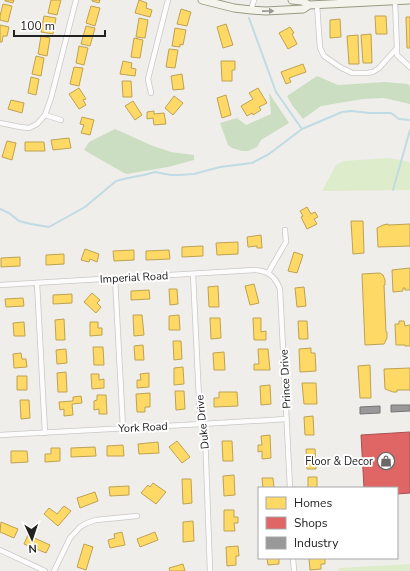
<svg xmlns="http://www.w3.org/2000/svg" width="410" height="571" viewBox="0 0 410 571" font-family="'Nunito Sans',sans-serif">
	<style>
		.grass { fill: #ddeccb }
		.forest { fill: #cbdec1 }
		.homes { fill: #ffd966; stroke: #bda252 }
		.shops { fill: #e06666; stroke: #a75252 }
		.industry { fill: #999; stroke: #757575 }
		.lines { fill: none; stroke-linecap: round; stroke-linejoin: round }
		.stream { stroke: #bfdbe3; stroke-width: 2 }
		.minor-casing { stroke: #c9c8c7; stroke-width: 6 }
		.secondary-casing { stroke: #999a82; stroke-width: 9 }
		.minor { stroke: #fdfcfc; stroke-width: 4.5 }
		.secondary { stroke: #f4f4ed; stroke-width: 7 }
		.oneway { fill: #969692 }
		.labels { text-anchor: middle; stroke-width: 4; stroke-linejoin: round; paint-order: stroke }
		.street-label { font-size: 11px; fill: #222; stroke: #fff }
		.poi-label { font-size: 11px; fill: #222; stroke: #fff; text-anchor: end }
	</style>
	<rect width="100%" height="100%" fill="#f0eeeb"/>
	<!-- grass -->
	<path class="grass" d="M389 158 410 162V190L322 191 336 165 344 161Z
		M410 564V571H339V568Z"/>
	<!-- forest -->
	<path class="forest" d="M317 76 338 85 385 82 408 84 410 86V104L384 98 363 99 321 106 303 119 292 105 287 96Z
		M269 93 289 123 261 140 257 147 248 151H242L232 148 228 145 220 123 237 118 246 125 271 114Z
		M115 129 153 146 171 152 194 155V160L168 167 127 174 124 173 84 150 89 142Z"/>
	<!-- homes -->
	<path class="homes" d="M5 0H14L13 3 5 1Z
		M51 0H61L57 15 48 13Z
		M92 0H100L99 3 92 1Z
		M139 0 147 3 146 8 152 10 150 17 135 13Z
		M3 4 12 6 8 22 0 20V16Z
		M91 6 100 8 95 26 86 23Z
		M181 9 191 12 187 26 177 24Z
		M44 16 56 18 53 34 41 32Z
		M375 16H386L387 34H376Z
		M406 17H410V48H407Z
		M139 18 148 20 145 38 136 37Z
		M340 19 341 37 330 38V20Z
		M226 24 233 45 223 48 217 27Z
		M0 25 9 27 7 36H3L2 42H0Z
		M86 26 95 28 90 46 81 44Z
		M290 27 294 33 292 34 297 44 288 49 279 33Z
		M175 28 186 30 183 45 180 44V47L172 46Z
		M371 34 372 63H363L361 35Z
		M358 35 359 64H349L347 36Z
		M41 36 50 38 47 56 38 54Z
		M134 38 143 40 140 58 131 57Z
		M79 46 88 48 84 65 76 63Z
		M169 49 178 50 175 68 166 67Z
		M36 56 44 58 41 76 32 74Z
		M123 61 132 63 131 68 136 69 135 76 120 74Z
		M221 61H235V70H232V81H222Z
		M303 64 306 72 289 78 291 82 286 84 281 72Z
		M74 67 83 68 79 86 70 84Z
		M182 74 184 89 173 90 171 76Z
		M31 77 39 79 36 95 28 93Z
		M122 81H131L132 97H123Z
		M79 88 86 99 83 100 86 105 79 109 69 94Z
		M258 88 267 103 259 107 261 110 253 115 252 113 247 116 241 106 253 99 249 93Z
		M226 95 231 115 222 118 217 98Z
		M174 96 183 103 173 115 165 108Z
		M11 100 24 103 22 113 8 109Z
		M133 101 142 115 135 120 125 106Z
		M154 111V114L164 113 166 124 154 125 153 118 147 119V112Z
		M82 117 94 120 90 135 81 133 84 125 80 124Z
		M69 138 71 148 53 150 51 140Z
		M7 141 16 143 12 160 2 157Z
		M25 142H44L45 151H25Z
		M307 207 311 214 315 212 318 217 314 219 317 224 307 229 301 217 303 216 300 211Z
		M351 221H363L364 253 353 254Z
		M388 224V225L410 224V246L378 247 377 228 383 225Z
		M261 235 262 248H257V246L248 247 247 237Z
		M238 242V254L217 255 216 243Z
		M203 246V256L182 257V247Z
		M85 249 99 254 97 262 90 259 89 262 81 260Z
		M134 250V260L114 261 113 251Z
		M169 250 170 259 146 260V251Z
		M294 252 303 255 297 273 288 271Z
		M64 254V264L46 265V255Z
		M20 257V266L1 267V258Z
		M410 268V290H405V288H403V291L393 292 392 270Z
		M380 273 383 275 385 280V285H384L386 332H387V338L384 344 365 345 362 274Z
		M254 284 259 303 250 305 245 286Z
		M218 286 219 307H209L208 287Z
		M304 287 306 306 297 307 295 288Z
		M169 289H177L178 304 170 305Z
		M149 290 150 299 131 300V291Z
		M92 293 100 300 97 303 101 307 96 313 84 302Z
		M72 294V303L53 304V295Z
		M23 298 24 306 6 307 5 299Z
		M133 315H142L144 335 134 336Z
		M179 315 180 330H169V316Z
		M210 318H220L221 338 211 339Z
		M253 318H261V332L266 331V340H254Z
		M64 319 65 340H56L55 320Z
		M298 321H307L308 339H299Z
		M399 321H404L405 326 410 325V346H405V345H396L395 324H399Z
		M24 322 25 336H14L13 323Z
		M90 322H98V328H102V335L90 336Z
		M173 341H181L182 359 174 360Z
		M143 345 144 360H135L134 346Z
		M93 347H103L104 365H94Z
		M311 348V353H315L316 371 300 372 299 349Z
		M66 349 67 363 57 364 56 350Z
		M258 349H268L270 370H254V364H259Z
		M224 352 225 370H214L213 353Z
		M21 353 22 359H26L27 367 14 368 13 354Z
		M370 365 371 398H360L358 366Z
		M183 367 184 384 174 385V368Z
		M410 368V390H397V392H393L385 389 384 369Z
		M66 372 67 392H58L57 373Z
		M149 373V387L137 388V380H141L140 374Z
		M91 374H99V380L104 379V388L92 389Z
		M17 376H27V390H17Z
		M302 383H316L317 404H304Z
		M270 385 271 404 261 405 260 386Z
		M175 391H184L185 409 176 410Z
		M219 392H237L238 406 214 407V398H219Z
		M150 393V407H145V412H137L136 394Z
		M97 395H106L107 414H99V409L94 410V401L97 400Z
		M81 396 82 403 72 404 73 415 64 416V409L60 410 59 402 73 401V397Z
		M20 400H29L30 418 21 419Z
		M313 416 314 435H305L304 417Z
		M270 435 271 458 262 459V451L258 452V445H262L261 436Z
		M177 441 190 457 182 463 169 447Z
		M222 441H232L233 461H223Z
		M158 442 159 453 139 454 138 444Z
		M123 445 124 456H107V446Z
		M95 447 96 456 71 457V448Z
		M51 448H60V461L45 462V454H51Z
		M306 449H315L316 469H307Z
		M11 451H27L28 462 11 463Z
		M234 475 235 495 224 496 223 476Z
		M308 477H317V488H308Z
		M262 478H273L274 488H263Z
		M182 479H191L192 503 183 504Z
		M153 483 166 492 156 504 141 493 148 485 150 487Z
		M129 486V495L110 496 109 487Z
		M95 492 98 501 80 508 77 498Z
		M64 506 71 511 58 526 44 514 49 508 57 514Z
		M224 510H234V517H238V523H234L235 531H224Z
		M193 521 194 541 183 542V522Z
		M1 522 18 529 14 538 0 532Z
		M122 532 125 545 110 548 108 540 115 538 114 534Z
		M155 532 158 540 140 547 137 539Z
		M28 535 50 545 46 553 24 544Z
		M84 544 93 547 86 570 77 567Z
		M238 546 239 556H236V565L227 566 226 547Z
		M267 558H279V564L268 565Z
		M309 558H325V564H321V569L310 570Z
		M183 564 185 571H170L169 568Z"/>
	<!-- shops -->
	<path class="shops" d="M410 432V493L397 494V488H364L361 435Z"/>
	<!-- industry -->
	<path class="industry" d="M391 405H410V411L391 412Z
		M380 406V413L360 414V407Z"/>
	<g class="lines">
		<!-- stream -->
		<path class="stream" d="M249 18 276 92 302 129
			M393 190 410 130
			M0 209 9 213 19 221 31 224 49 227 85 207 116 181 128 178 144 175 155 172 171 175H179L194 174 220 167 252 163 269 154 302 129 342 112 351 111 370 113H391L399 119 410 120"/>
		<defs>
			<path id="minor" d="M395 1 397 48
				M317 5 320 48 324 56 340 67 352 73H367L373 72 379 68 397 48V55L410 67
				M251 10 254 0
				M151 93 148 79 168 0
				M45 115 61 120
				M0 123 20 127 29 128 37 124 45 115 51 98 76 0
				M268 273 286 242 285 230
				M193 274 200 419 205 432 210 571
				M115 278 123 428
				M37 283 45 433
				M0 285 255 270C268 271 275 276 280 289L290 488
				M0 435 202 424 287 419
				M0 550 45 571
				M293 558 294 571
				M54 571 70 538 80 527 87 523 96 520 137 516"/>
			<path id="secondary" d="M202 0 234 8 251 10 266 11 303 9 309 5 410 0
				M292 0 302 1 309 5"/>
		</defs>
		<!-- minor casing -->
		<use href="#minor" class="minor-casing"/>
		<!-- secondary casing -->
		<use href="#secondary" class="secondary-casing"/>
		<!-- minor -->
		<use href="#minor" class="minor"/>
		<!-- secondary -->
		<use href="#secondary" class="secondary"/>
	</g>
	<!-- one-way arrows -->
	<defs><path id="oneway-solid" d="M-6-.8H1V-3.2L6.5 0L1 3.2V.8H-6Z"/></defs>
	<use class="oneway" href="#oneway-solid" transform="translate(268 11) rotate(-1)"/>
	<!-- icons -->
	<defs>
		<symbol id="shop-ring" viewBox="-11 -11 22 22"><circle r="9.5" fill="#fff" stroke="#6a6968" stroke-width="1.5"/><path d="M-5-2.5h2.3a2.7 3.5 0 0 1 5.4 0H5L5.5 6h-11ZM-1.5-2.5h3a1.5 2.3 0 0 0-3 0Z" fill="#6a6968"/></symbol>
	</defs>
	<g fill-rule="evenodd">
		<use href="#shop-ring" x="376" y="451" width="20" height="20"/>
	</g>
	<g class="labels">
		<!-- street labels -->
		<g class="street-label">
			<text transform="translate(134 277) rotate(-3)" y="4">Imperial Road</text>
			<text transform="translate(285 379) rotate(-93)" y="4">Prince Drive</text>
			<text transform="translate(202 422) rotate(-96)" y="4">Duke Drive</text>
			<text transform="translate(143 427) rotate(-3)" y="4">York Road</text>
		</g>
		<!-- poi labels -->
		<g class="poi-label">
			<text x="373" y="465">Floor &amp; Decor</text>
		</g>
	</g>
	<!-- legend -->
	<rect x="258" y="487" width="140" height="72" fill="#ffffff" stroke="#a7a7a7"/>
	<rect x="266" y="497" width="20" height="12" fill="#ffd966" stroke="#a7a7a7"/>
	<text x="294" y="507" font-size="12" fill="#222222">Homes</text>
	<rect x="266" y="517" width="20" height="12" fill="#e06666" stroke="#a7a7a7"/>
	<text x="294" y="527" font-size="12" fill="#222222">Shops</text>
	<rect x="266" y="537" width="20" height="12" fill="#999999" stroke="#a7a7a7"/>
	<text x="294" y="547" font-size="12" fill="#222222">Industry</text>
	<!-- north arrow -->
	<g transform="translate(32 539) rotate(177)" stroke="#ffffff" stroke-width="3" paint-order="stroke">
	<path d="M0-3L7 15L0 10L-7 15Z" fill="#222222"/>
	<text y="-6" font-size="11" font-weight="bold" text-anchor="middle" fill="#222222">N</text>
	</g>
	<!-- scale -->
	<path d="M14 30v6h91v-6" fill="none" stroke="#222222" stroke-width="2"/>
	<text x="20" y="30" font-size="12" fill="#222222" stroke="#ffffff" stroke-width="3" paint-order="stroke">100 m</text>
</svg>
